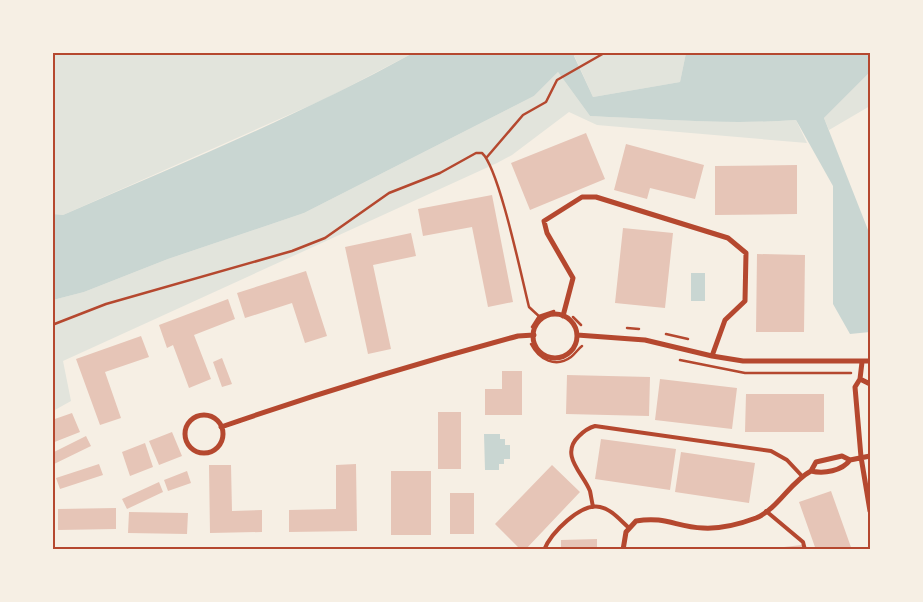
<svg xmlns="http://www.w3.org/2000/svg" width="923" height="602" viewBox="0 0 923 602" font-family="'Titillium Web',sans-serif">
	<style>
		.green { fill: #e2e4dc }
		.water { fill: #c9d6d2 }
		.building { fill: #e6c5b7 }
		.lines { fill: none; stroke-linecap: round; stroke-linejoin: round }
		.path { stroke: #b5482f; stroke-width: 2.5 }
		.service { stroke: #b5482f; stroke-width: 4 }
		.minor { stroke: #b5482f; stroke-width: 5 }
		.neatline { fill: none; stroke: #b5482f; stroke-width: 2 }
	</style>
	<rect width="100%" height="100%" fill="#f6efe4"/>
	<!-- green -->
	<path class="green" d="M576 52 686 53 680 82 593 97 574 55Z
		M52 53H413L327 98 63 215 53 214Z
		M558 72 590 116C659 119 727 125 796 120L807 143 597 125 569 112 512 155 497 163 63 361 71 401 53 411V300L84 292 168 259 304 213 534 96Z
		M870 72V106L829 130 824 118Z"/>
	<!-- water -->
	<path class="water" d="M413 53H576L574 56 593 97 680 82 686 53H870V72L824 118 870 235V332L850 334 833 304V186L796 120C727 125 658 119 590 116L558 72 534 96 304 213 168 259 84 292 53 300V214L63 215C181 164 300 115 413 53Z
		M691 273H705V301H691Z
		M484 434H500V439H505V445H510V459H504V464H499V470H485Z"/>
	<!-- building -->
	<path class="building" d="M586 133 605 179 530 210 511 163Z
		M626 144 704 165 695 199 650 188 647 199 614 190Z
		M797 165V214L715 215V166Z
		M492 195 513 302 488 307 472 227 423 236 418 209Z
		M623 228 673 233 665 308 615 303Z
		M411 233 416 256 373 265 391 349 368 354 345 247Z
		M757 254 805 255 804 332H756Z
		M306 271 327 336 305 343 292 303 245 318 237 293Z
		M228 299 235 319 194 335 211 379 189 388 173 345 167 348 159 325Z
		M141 336 149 357 105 372 121 418 100 425 76 359Z
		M222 358 232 384 222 387 213 362Z
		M502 371H522V415H485V389H502Z
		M567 375 650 377 649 416 566 414Z
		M660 379 737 388 732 429 655 420Z
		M746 394H824V432H745Z
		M438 412H461V469H438Z
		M72 413 80 432 52 443V420Z
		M172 432 182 456 159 465 149 441Z
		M86 436 91 446 52 465V453Z
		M601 439 676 449 670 490 595 479Z
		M145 443 153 467 130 476 122 452Z
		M681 452 755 463 749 503 675 492Z
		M99 464 103 475 60 489 56 478Z
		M356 464 357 531 289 532V510L336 509V465Z
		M209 465H231L232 511 262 510V532L210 533Z
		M552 465 580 492 525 550H521L495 524Z
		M187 471 191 483 168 491 164 480Z
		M391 471H431V535H391Z
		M159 482 163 492 127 509 122 499Z
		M831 491 852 550H816L799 502Z
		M450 493H474V534H450Z
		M116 508V529L58 530V509Z
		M129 512 188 513 187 534 128 533Z
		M597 539V550H561V540Z
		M802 545V550H775V548Z"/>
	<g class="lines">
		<!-- path -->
		<path class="path" d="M487 157 523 115 546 102 557 80 606 52
			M573 317 581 325
			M52 325 106 304 292 251 325 238 389 193 440 173 476 153H482C499 168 522 279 529 307L542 319
			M532 327 539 316 554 311
			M627 328 639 329
			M666 334 688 339
			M531 344C539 360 556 368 571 357 575 354 578 349 582 346
			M680 360 745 373H851"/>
		<!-- service -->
		<path class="service" d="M593 507C592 502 591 496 590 491 583 473 559 455 579 436 584 431 588 428 595 426L771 451 787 460 802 476
			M766 511 803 542 805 550
			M544 550C551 533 580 503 600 507 611 509 620 520 628 527"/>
		<!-- minor -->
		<path class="minor" d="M533 336a22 22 0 1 1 44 0a22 22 0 1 1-44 0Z
			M563 316 573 278 547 233 544 221 582 197H596L728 238 746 253 745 301 725 320 712 356
			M577 335 645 340 712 356 743 361H870
			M862 362 860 379 855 387 861 457 870 511
			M860 379 870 384
			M185 434a19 19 0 1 1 38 0a19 19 0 1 1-38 0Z
			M221 427C319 393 418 363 518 336L534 335
			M850 460 842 456 816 462 811 471C824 474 842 471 850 460L870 456
			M623 550 626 532 636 521C666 516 676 527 703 528 720 529 740 524 756 518 778 509 790 482 811 471"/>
	</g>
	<!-- border -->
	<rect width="923" height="602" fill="none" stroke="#f6efe4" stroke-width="108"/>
	<rect x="54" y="54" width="815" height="494" class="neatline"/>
</svg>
